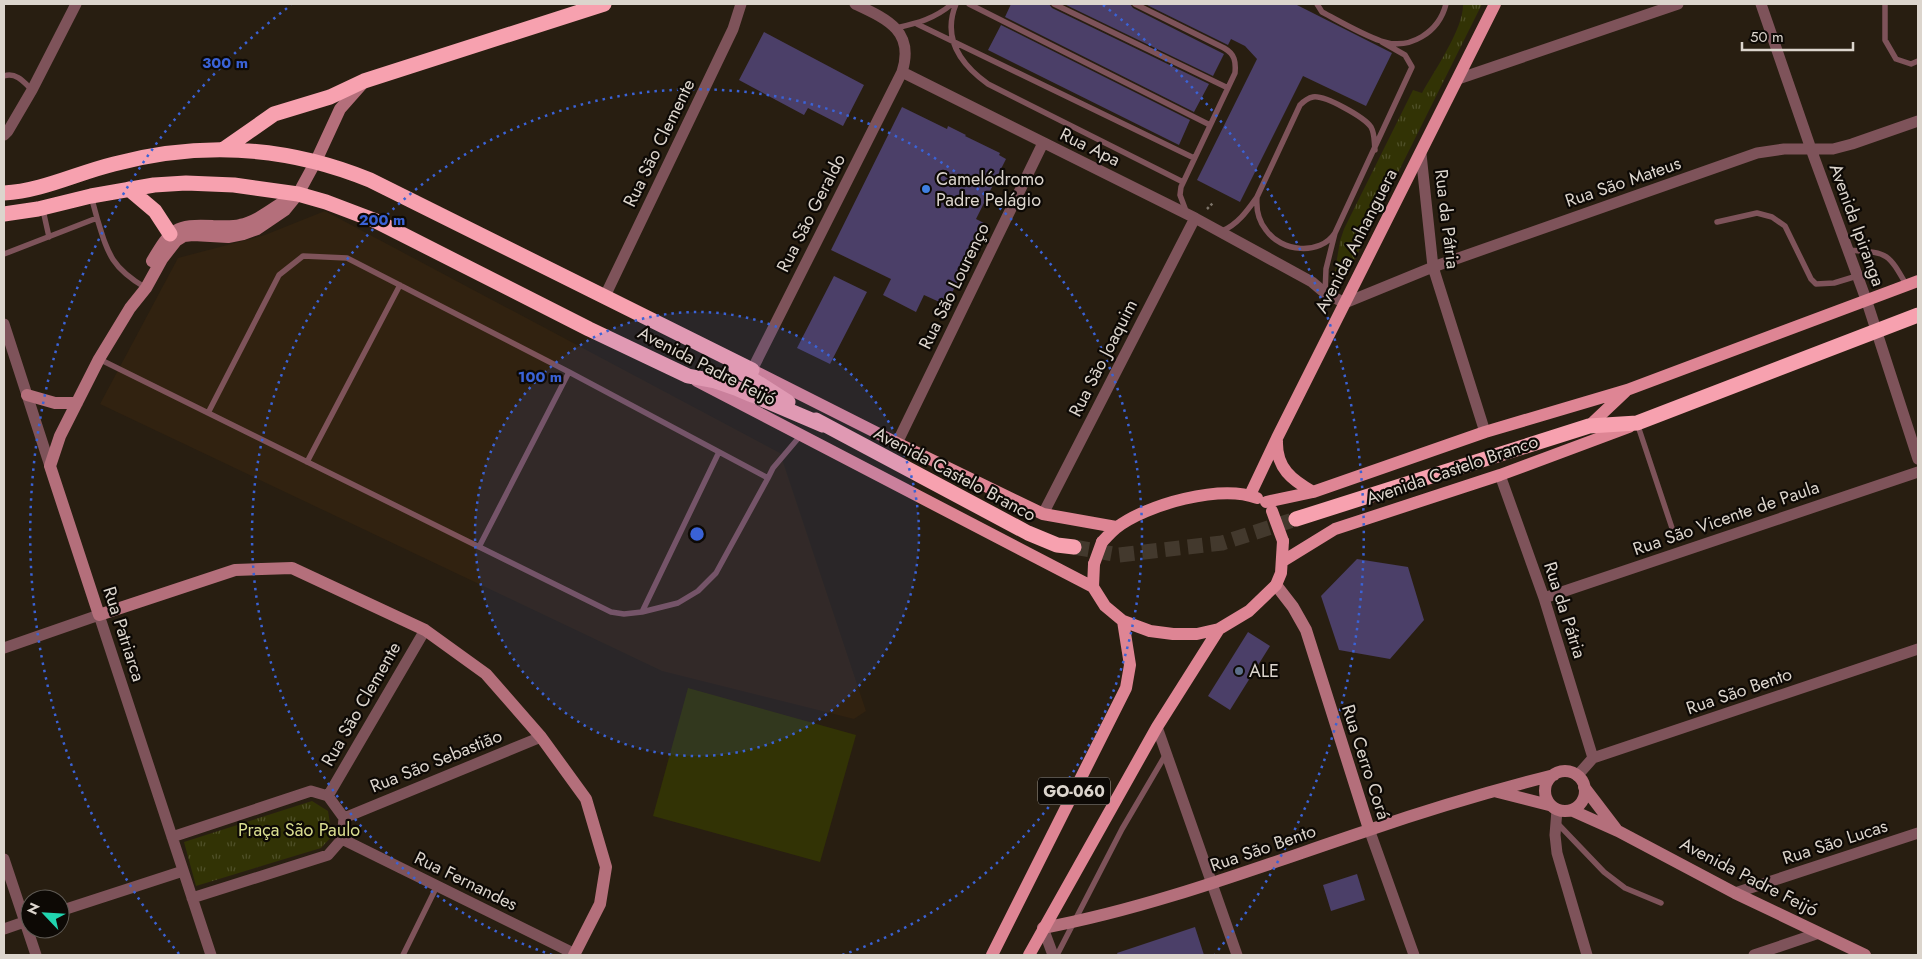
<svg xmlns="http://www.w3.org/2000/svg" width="1922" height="959" viewBox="0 0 1922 959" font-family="Jost,sans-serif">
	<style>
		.built { fill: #312210 }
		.grass { fill: url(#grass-tufts) }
		.pitch { fill: #323305 }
		.building { fill: #4b3f68 }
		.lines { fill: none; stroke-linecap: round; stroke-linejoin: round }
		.highway-tunnel { stroke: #43392d; stroke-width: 15; stroke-dasharray: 15 8; stroke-linecap: butt }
		.path { stroke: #7d756a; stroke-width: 2.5; stroke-dasharray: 2.5 2.5; stroke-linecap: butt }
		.lane { stroke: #7e535a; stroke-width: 5.5 }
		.street { stroke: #7e535a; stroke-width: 11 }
		.secondary { stroke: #b46f7b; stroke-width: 12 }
		.primary { stroke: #de8594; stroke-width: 12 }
		.highway { stroke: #f7a1af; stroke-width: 15 }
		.primary-bridge { stroke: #de8594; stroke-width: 12 }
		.ring { fill: none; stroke: #3a62d6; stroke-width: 2.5; stroke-dasharray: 2.5 5 }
		.shop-dot { fill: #3f7fe0; stroke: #0d0905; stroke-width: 2 }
		.service-dot { fill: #5c6f8a; stroke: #0d0905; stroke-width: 2 }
		.labels { text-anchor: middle; stroke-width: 4.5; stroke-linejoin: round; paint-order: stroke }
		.shield { fill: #0d0905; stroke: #9e9891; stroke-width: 1 }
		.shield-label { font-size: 16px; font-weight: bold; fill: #dcd5cd }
		.street-label { font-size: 18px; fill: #dcd5cd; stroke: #0d0905 }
		.poi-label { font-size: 18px; fill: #dcd5cd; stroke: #0d0905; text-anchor: start }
		.park-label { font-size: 18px; fill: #dade90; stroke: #0d0905 }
		.centre { fill: #3a62d6; stroke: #0d0905; stroke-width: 2.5 }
		.ring-label { font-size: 15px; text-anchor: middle; font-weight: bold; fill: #3a62d6; stroke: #0d0905; stroke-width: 4.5; stroke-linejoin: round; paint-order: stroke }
	</style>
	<defs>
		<pattern id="grass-tufts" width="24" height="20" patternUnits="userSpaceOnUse" patternTransform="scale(1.25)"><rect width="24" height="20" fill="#323305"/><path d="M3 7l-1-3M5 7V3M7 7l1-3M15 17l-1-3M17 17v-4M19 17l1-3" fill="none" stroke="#4f5028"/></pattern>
	</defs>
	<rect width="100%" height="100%" fill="#281e11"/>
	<!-- built -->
	<path class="built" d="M325 211 780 453 866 711 854 719 662 671 100 404 178 258 265 235Z"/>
	<!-- grass -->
	<path class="grass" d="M1463 4H1482L1347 275 1335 271 1340 241 1344 229 1413 90 1422 93C1434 71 1464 28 1463 4Z
		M312 801 328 811 332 836 321 848 196 886 184 842Z"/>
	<!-- pitch -->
	<path class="pitch" d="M688 688 856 735 820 862 653 816Z"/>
	<!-- building -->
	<path class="building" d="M1011 4H1049L1052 8 1209 84 1194 112 1005 17Z
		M1064 4H1130L1133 8 1224 54 1213 76Z
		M1145 4H1295L1392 53 1366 106 1303 76 1240 202 1197 180 1257 59 1245 46 1231 39 1228 45Z
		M1001 25 1190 120 1179 145 988 50Z
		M764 32 864 85 843 126 808 108 804 115 739 80Z
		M902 107 947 129 948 126 966 135 965 136 1000 153 999 155 1006 159 976 219 986 224 946 305 924 295 916 312 883 295 891 279 831 250Z
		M834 276 867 292 830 364 797 348Z
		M1357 559 1408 567 1424 620 1390 659 1339 650 1321 596Z
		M1248 632 1270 646 1230 710 1208 696Z
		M1357 874 1365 900 1331 911 1323 885Z
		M1195 927 1204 955H1118L1117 953Z"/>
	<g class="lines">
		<!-- highway-tunnel -->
		<path class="highway-tunnel" d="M1074 547 1119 555 1222 543 1296 519"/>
		<!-- path -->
		<path class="path" d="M1207 209 1213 203"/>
		<!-- lane -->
		<path class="lane" d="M956 4C942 38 960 64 988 84L1183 182
			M969 4 1210 125
			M1054 4 1228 88
			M1135 4 1224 48C1235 54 1236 62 1235 73L1181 187 1180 195 1186 211
			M1317 4 1322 12C1341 22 1361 34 1381 41 1410 51 1439 32 1446 4
			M1885 4V40L1896 59 1911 64 1918 61
			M917 24 1194 158
			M896 28C918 23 934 19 952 4
			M4 76C16 72 24 82 32 90
			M91 196 97 218
			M43 210 49 237
			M1717 222 1757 213 1772 217 1785 226 1811 279 1816 284 1834 283 1857 276
			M1222 231C1238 224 1247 211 1257 197
			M1335 233C1320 256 1281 252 1266 230 1258 220 1256 209 1257 197L1300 105C1304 101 1308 98 1313 97 1325 95 1364 117 1371 127 1375 134 1374 142 1375 150
			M1848 250C1888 253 1887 251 1907 286
			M4 254 97 218C108 254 111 267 146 288
			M1325 293 1326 269 1335 233 1412 67 1405 55 1382 42
			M99 359 611 612 624 614 642 612 719 452
			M208 413 279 275 303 256 347 258 569 372 768 478 716 573 698 591 678 603 642 612
			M1637 423 1672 528
			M307 462 400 285
			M768 478 773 468 801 435
			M479 547 569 372
			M1559 825 1604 872 1625 888 1661 903
			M403 955 437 886
			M1057 955 1122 829 1166 754"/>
		<!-- street -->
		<path class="street" d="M1761 4 1811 149 1867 302 1918 459
			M902 72 1195 218 1312 282 1325 293 1345 303 1433 267 1757 153 1784 149H1833L1852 144 1918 121
			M1458 79 1678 4
			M4 135 8 131 32 90 76 4
			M1421 154 1433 267 1485 432
			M605 296 733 29 741 4
			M4 324 50 466
			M752 370 902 72C915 31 887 19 855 4
			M897 443 1043 143
			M1500 475 1544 598 1593 758
			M1043 514 1195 218
			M1544 598 1918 472
			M4 648 99 615 211 955
			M1157 727 1237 955
			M1577 776 1593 758 1918 649
			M328 796 425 630
			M1557 810 1555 835 1557 853 1587 955
			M344 818 541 737
			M1369 829 1414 955
			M172 837 311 791 328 796 344 818 342 839 328 855 192 898
			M342 839 575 954
			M4 859 36 955
			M1735 893 1918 833
			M60 911 183 871
			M1043 928 1053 955
			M4 929 30 920
			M1754 955 1819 933"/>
		<!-- secondary -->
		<path class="secondary" d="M363 83 340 109 316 161 298 194 285 210 257 229 243 234 228 237 193 235 184 236 176 241 162 259 146 288 130 308 99 359 60 436 50 466 99 615 235 570 292 568 425 630 486 674 541 737 586 799 606 867 600 904 574 955
			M152 261C171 229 175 224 213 226 222 226 232 227 240 225 260 221 277 204 295 195
			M27 395 55 403H77
			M1276 585 1293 607 1306 630 1369 829
			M1545 791a20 20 0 1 1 40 0a20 20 0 1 1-40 0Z
			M1584 787 1616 829
			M1494 791 1549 805
			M1571 810 1618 831 1735 893 1865 955
			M1043 928C1155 907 1261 866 1369 830 1430 809 1491 791 1554 775"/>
		<!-- primary -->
		<path class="primary" d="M752 370 897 443 1043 514 1116 527
			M697 381 1093 587
			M1589 426 1625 392
			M1277 441C1276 468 1292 480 1313 492
			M1250 495 1277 438 1495 4
			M1266 502 1313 492 1485 432 1627 390 1918 281
			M1102 542C1107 537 1111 532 1116 528 1147 504 1221 484 1257 498
			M1283 561 1335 529 1500 475 1629 427
			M1094 564 1093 587 1105 606 1123 621 1150 631 1173 634H1197L1219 629 1249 611 1276 585 1281 573 1283 541
			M992 955 1126 688 1130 665 1123 621
			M1029 955 1157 727 1219 629"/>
		<!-- highway -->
		<path class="highway" d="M224 149 274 114 330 97 364 81 604 4
			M129 189 155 211 170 234
			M4 193C42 191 77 173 114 164 201 141 287 146 370 180L752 370
			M4 214 38 209 91 196 154 185 186 183 234 185 298 194 326 202 376 221 589 329 688 376 715 381 738 389 823 425
			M736 369 788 402
			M816 420 1028 533 1057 545 1074 547
			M1296 519 1589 426 1637 423 1918 315"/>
		<!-- primary-bridge -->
		<path class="primary-bridge" d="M1272 511 1283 541
			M1094 564 1102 542"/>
	</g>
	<!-- distance rings -->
	<circle cx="697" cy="534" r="222" fill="#3a62d6" fill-opacity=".12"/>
	<g class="ring">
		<circle cx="697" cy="534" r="222"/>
		<path d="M552 955A445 445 0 1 1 842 955"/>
		<path d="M179 954A667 667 0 0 1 291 5M1103 5A667 667 0 0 1 1215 954"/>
	</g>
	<!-- markers -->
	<circle class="shop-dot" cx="926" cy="189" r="5"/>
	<circle class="service-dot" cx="1239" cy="671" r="5"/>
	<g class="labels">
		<!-- shield labels -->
		<rect class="shield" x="1038" y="777.5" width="72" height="27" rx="4"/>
		<g class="shield-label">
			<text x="1074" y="797">GO-060</text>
		</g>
		<!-- street labels -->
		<g class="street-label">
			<text transform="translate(659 143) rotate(-64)" y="6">Rua São Clemente</text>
			<text transform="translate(1090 147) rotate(26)" y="6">Rua Apa</text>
			<text transform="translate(1623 182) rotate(-19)" y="6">Rua São Mateus</text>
			<text transform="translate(811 213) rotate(-63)" y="6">Rua São Geraldo</text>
			<text transform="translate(1447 219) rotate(83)" y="6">Rua da Pátria</text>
			<text transform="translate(1857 225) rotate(70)" y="6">Avenida Ipiranga</text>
			<text transform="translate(1356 241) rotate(-63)" y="6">Avenida Anhanguera</text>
			<text transform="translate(954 286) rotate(-64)" y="6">Rua São Lourenço</text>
			<text transform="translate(1103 358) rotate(-63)" y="6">Rua São Joaquim</text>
			<text transform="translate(707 366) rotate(27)" y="6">Avenida Padre Feijó</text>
			<text transform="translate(1452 470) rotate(-19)" y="6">Avenida Castelo Branco</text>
			<text transform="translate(955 474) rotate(28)" y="6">Avenida Castelo Branco</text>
			<text transform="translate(1726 518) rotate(-19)" y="6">Rua São Vicente de Paula</text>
			<text transform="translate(1565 610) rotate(72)" y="6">Rua da Pátria</text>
			<text transform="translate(124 634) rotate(72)" y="6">Rua Patriarca</text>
			<text transform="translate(1739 691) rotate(-19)" y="6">Rua São Bento</text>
			<text transform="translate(361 704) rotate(-60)" y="6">Rua São Clemente</text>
			<text transform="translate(436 761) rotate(-22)" y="6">Rua São Sebastião</text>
			<text transform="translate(1366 762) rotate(72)" y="6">Rua Cerro Corá</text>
			<text transform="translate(1835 842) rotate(-18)" y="6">Rua São Lucas</text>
			<text transform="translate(1263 848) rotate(-19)" y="6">Rua São Bento</text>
			<text transform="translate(1749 877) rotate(27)" y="6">Avenida Padre Feijó</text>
			<text transform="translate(466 881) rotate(26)" y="6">Rua Fernandes</text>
		</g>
		<!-- poi labels -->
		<g class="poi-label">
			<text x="936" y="185">Camelódromo<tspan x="936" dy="21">Padre Pelágio</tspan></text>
			<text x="1249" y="677">ALE</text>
		</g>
		<!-- park labels -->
		<g class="park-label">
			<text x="299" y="836">Praça São Paulo</text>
		</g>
	</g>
	<circle cx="697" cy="534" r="8" class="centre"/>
	<g class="ring-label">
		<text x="225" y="68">300 m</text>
		<text x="382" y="225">200 m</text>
		<text x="540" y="382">100 m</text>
	</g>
	<!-- border -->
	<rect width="1922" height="959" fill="none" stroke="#dcd5cd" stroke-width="10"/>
	<!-- north arrow -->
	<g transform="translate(45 914) rotate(295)"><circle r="24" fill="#0d0905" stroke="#605b55"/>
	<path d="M0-4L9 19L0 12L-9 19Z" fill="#21d5b0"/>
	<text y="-8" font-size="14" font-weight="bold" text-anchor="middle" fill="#dcd5cd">N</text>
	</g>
	<!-- scale -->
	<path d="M1742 42v8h111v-8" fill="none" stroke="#dcd5cd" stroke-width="2.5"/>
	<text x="1750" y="42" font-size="15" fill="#dcd5cd" stroke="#0d0905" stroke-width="4" paint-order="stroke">50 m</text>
</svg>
